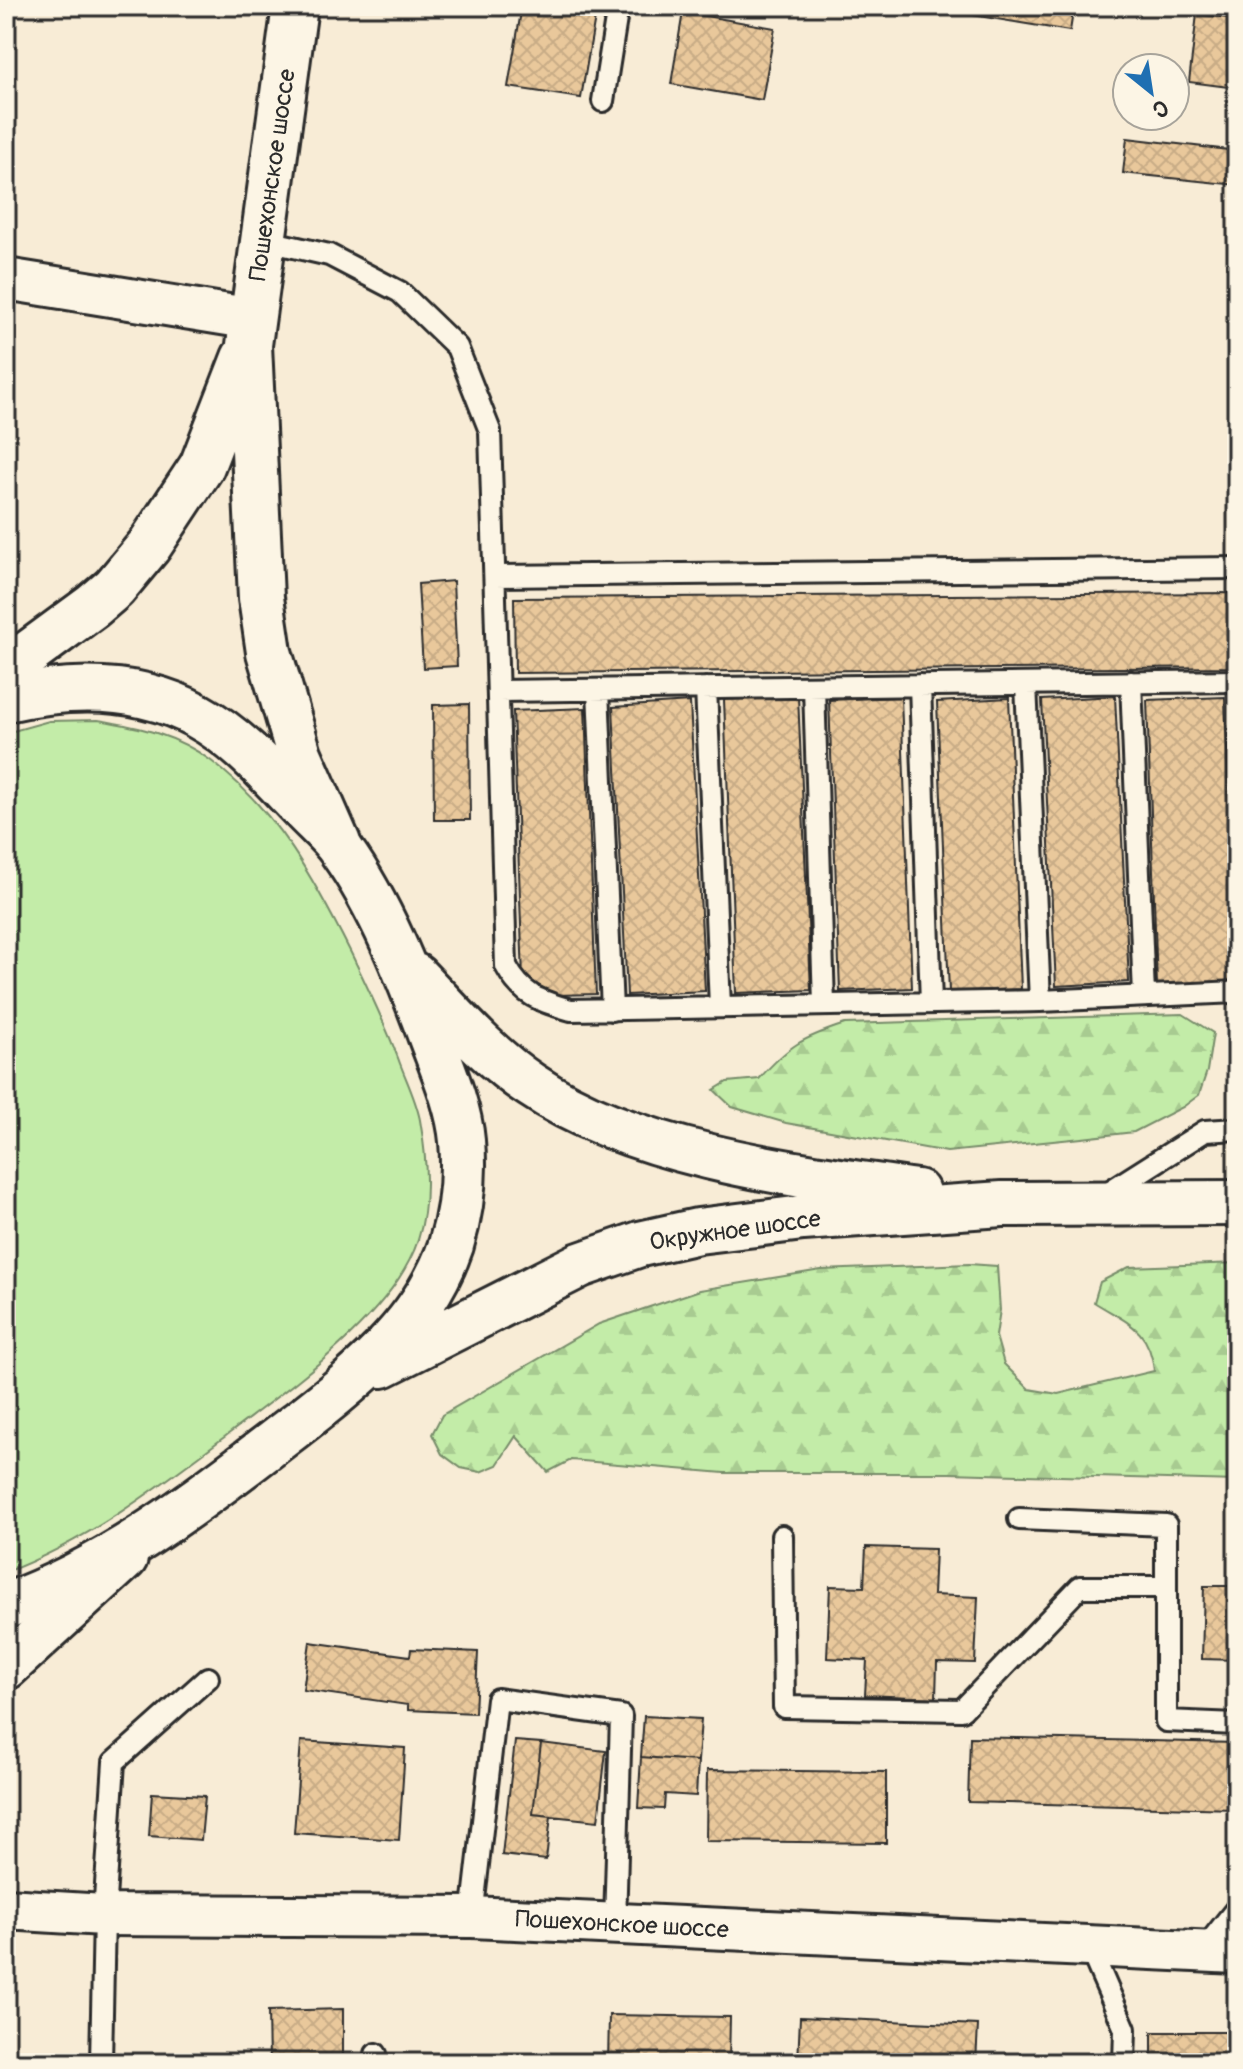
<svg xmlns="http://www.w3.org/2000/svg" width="1243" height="2069" viewBox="0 0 1243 2069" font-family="Pangolin,sans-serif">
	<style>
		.green { fill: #c3eca8; stroke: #778c6a; stroke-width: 2 }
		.forest { fill: url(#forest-firs); stroke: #778c6a; stroke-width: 2 }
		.building { fill: url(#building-cross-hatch); stroke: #2b2b2b; stroke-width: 2 }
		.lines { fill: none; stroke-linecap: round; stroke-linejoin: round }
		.service-casing { stroke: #2b2b2b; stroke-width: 26 }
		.minor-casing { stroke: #2b2b2b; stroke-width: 46 }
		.tertiary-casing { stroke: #2b2b2b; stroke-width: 50 }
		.secondary-casing { stroke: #2b2b2b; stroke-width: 50 }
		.primary-casing { stroke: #2b2b2b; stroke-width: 50 }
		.service { stroke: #fcf5e5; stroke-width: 20 }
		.minor { stroke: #fcf5e5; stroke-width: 40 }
		.tertiary { stroke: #fcf5e5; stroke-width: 44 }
		.secondary { stroke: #fcf5e5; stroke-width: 44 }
		.primary { stroke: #fcf5e5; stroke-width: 44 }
		.labels { text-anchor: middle; stroke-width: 6; stroke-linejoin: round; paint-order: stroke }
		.street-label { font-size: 24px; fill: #2b2b2b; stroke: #fcf5e5 }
	</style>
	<defs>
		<pattern id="forest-firs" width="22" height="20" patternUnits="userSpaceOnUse" patternTransform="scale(2)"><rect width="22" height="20" fill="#c3eca8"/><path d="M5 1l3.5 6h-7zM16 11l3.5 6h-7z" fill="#a8cb91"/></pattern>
		<pattern id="building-cross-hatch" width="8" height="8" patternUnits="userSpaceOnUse" patternTransform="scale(2)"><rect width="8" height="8" fill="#e9c89b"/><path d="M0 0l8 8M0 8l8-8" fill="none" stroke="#c8ac86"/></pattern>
	</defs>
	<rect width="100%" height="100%" fill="#f8ecd6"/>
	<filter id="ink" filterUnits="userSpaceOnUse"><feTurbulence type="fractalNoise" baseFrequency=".0125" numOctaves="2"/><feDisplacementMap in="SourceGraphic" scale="16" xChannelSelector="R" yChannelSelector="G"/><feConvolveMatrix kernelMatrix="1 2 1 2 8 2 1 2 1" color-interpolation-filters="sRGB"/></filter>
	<g filter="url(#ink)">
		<!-- green -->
		<path class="green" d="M98 720C140 727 176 735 210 760 276 809 315 881 351 953 368 988 384 1021 398 1058 405 1078 416 1099 420 1120 427 1159 430 1202 418 1240 394 1314 291 1386 231 1432 161 1485 89 1541 6 1572V733L49 721Z"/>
		<!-- forest -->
		<path class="forest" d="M1183 1014 1213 1033 1207 1071 1199 1095 1183 1107 1134 1132 1082 1138 947 1152 786 1123 732 1107 714 1090 727 1082 759 1079C789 1045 802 1038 845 1024Z
			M1237 1263V1481L949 1473H724L571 1460 548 1472 516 1436 497 1465 480 1472 461 1468 442 1454 432 1434 442 1415 599 1324 700 1290 821 1270 969 1264 997 1266 1000 1310 996 1336 1004 1364 1029 1389 1058 1394 1154 1371C1150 1328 1127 1323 1094 1302L1100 1282 1129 1267Z"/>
		<!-- building -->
		<path class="building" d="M522 6H597L581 98 508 87Z
			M949 6H1074L1070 31 948 11Z
			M683 12 775 28 762 100 671 84Z
			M1197 14 1237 19V88L1189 82Z
			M1127 138 1237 151V185L1123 173Z
			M453 581 457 666 423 668 418 584Z
			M1237 593V667L515 673 514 598Z
			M798 696 811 990 736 993 724 700Z
			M1115 696 1129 982 1056 986 1042 700Z
			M901 697 912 988 840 991 829 700Z
			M1225 697 1236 982 1157 985 1147 700Z
			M1009 698 1021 989 949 992 937 702Z
			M690 702 705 991 627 995 613 707Z
			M469 704 470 820H434L433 705Z
			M585 708 596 994 557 995 523 978 513 711Z
			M1228 1033H1237V1084H1229Z
			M866 1547 935 1549 933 1595 978 1597 975 1663 937 1662 936 1698 865 1695 867 1660 827 1658 830 1586 864 1587Z
			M1204 1586H1237V1660L1202 1659Z
			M310 1642 410 1656 411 1649 478 1652 475 1713 408 1710V1705L303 1690Z
			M644 1716 701 1719 698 1761 641 1757Z
			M970 1737 1237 1743 1235 1809 968 1802Z
			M301 1741 405 1748 399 1840 294 1833Z
			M515 1741 541 1743 533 1814 551 1816 546 1860 502 1855Z
			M541 1743 606 1751 598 1821 533 1814Z
			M641 1757 698 1761 696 1796 665 1794 664 1809 638 1808Z
			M707 1770 886 1772V1843L706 1841Z
			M152 1793 205 1796 201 1840 149 1836Z
			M343 2009V2063H269L268 2011Z
			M609 2015 730 2017 729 2063H608Z
			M800 2017 978 2025 976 2063H798Z
			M1152 2032H1237V2063H1152Z"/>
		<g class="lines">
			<defs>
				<path id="service" d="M603 101 618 6
					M263 240 329 255 400 292 457 347 490 431 506 966C522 996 540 1001 571 1010L1040 1001 1237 992
					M495 576 1237 568
					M1131 682 1144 995
					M1026 684 1040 1001
					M920 685 931 1003
					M814 687 824 1004
					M706 688 720 1006
					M598 690 612 1010
					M498 691 1237 681
					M1104 1195 1205 1131 1237 1129
					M1019 1519 1166 1525V1721L1237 1724
					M782 1536 784 1707 962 1710 1080 1587H1166
					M472 1917 497 1699 621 1716 615 1924
					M1089 1946 1125 2029 1124 2063
					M1202 1952 1237 1908
					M101 2063 104 1915 114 1762 208 1678
					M375 2063 376 2054"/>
				<path id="minor" d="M6 279 253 319
					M6 1909 104 1915 472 1917 1237 1953"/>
				<path id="tertiary" d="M295 6 249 345 261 598 269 652 299 754 338 843
					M6 670 93 606 114 588 149 546 202 466 244 358"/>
				<path id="secondary" d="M6 1667 125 1558"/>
				<path id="primary" d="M6 699C70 685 139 683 198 716 240 739 270 775 303 809 315 822 331 835 341 850 381 906 408 975 432 1040 444 1072 459 1107 462 1141 465 1176 461 1212 451 1245 421 1334 340 1391 269 1446 187 1509 105 1570 6 1606
					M415 976C452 1014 487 1056 531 1085 634 1155 795 1175 917 1192
					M382 1365 580 1265 640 1244 698 1231 803 1218 1002 1204 1237 1203"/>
			</defs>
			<!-- service casing -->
			<use href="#service" class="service-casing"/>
			<!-- minor casing -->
			<use href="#minor" class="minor-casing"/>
			<!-- tertiary casing -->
			<use href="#tertiary" class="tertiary-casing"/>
			<!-- secondary casing -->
			<use href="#secondary" class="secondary-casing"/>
			<!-- primary casing -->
			<use href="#primary" class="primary-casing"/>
			<!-- service -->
			<use href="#service" class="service"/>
			<!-- minor -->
			<use href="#minor" class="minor"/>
			<!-- tertiary -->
			<use href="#tertiary" class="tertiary"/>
			<!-- secondary -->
			<use href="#secondary" class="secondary"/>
			<!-- primary -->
			<use href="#primary" class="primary"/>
		</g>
	</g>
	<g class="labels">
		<!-- street labels -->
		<g class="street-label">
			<text transform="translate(272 175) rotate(-82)" y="8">Пошехонское шоссе</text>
			<text transform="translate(735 1230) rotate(-8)" y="8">Окружное шоссе</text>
			<text transform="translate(622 1924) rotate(3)" y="8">Пошехонское шоссе</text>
		</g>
	</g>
	<!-- margin -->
	<rect width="1243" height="2069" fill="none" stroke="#fcf5e5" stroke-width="32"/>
	<rect x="16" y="16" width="1211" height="2037" fill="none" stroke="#2b2b2b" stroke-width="3" filter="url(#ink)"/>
	<!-- north arrow -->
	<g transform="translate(1151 92) rotate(150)"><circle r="38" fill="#fcf5e5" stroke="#a8a49b" stroke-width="2"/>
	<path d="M0-6L14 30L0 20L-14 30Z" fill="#1f6fb2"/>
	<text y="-12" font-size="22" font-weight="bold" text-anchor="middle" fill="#2b2b2b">С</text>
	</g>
</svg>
